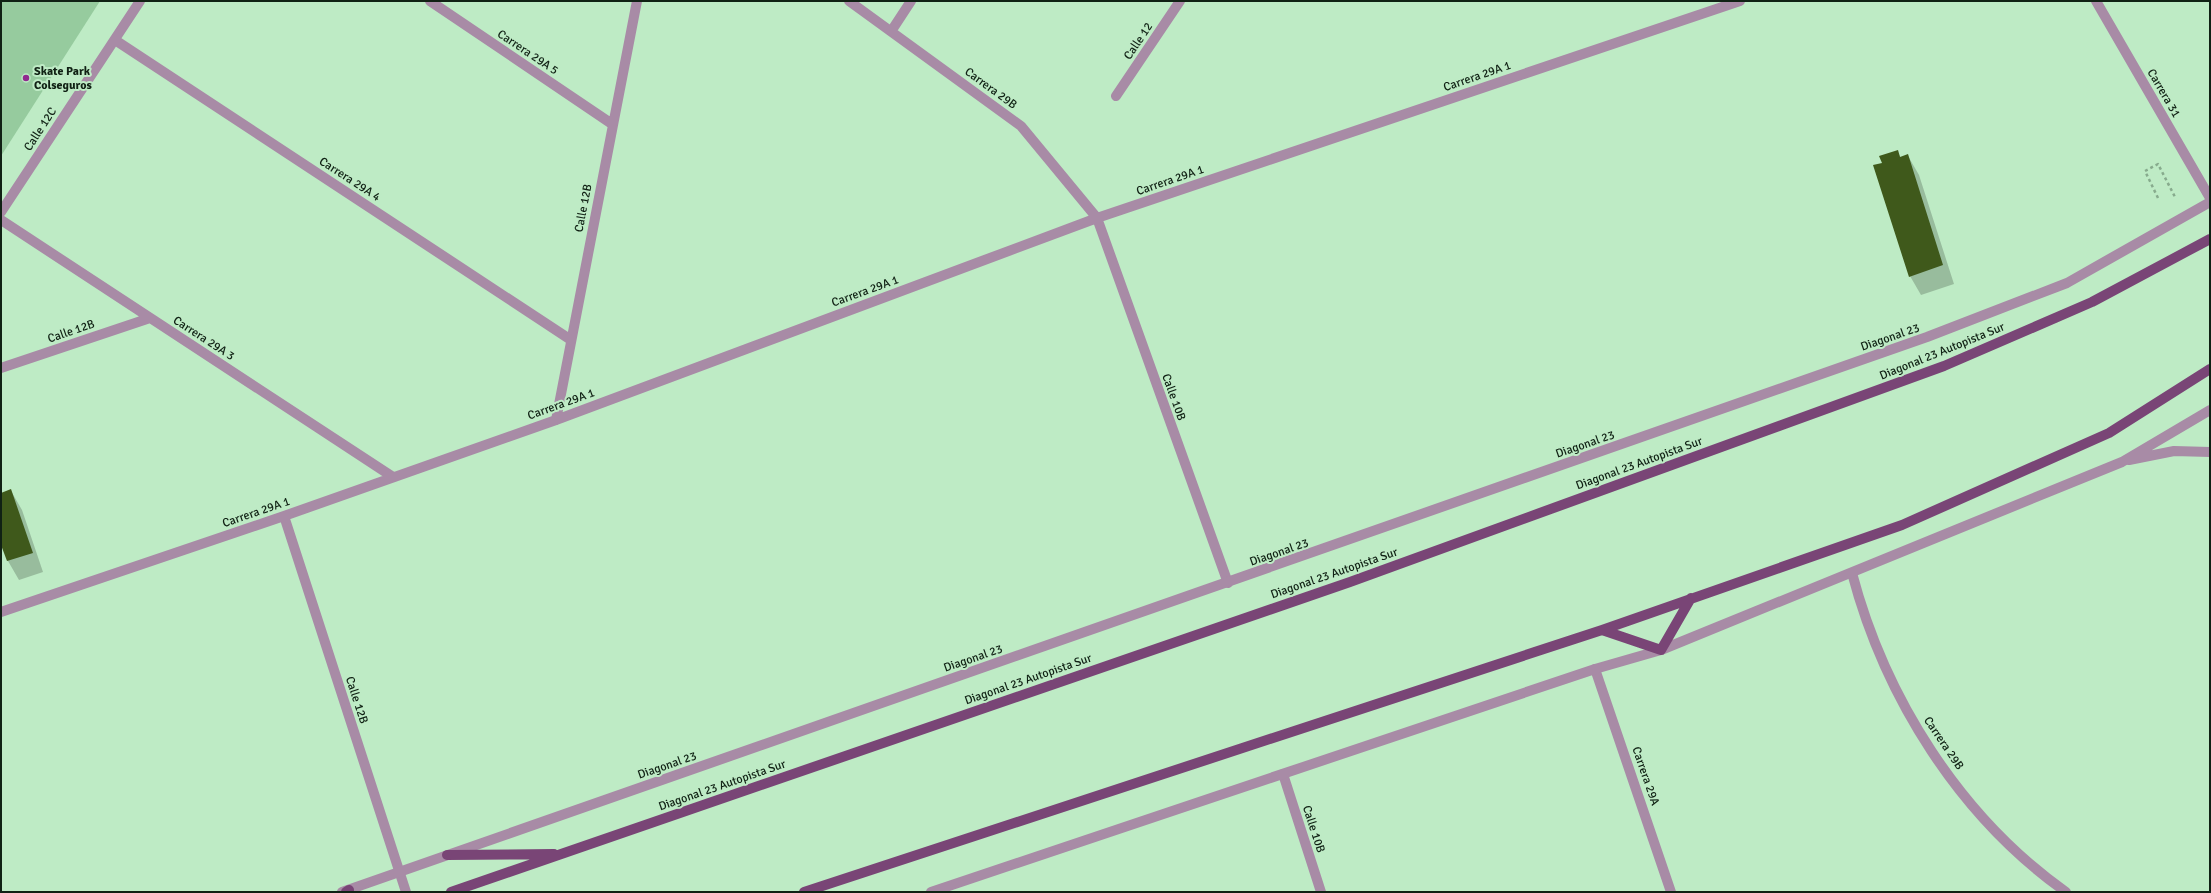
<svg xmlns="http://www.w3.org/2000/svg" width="2211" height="893" viewBox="0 0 2211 893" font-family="Signika,sans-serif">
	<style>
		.green { fill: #96cb9e }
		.shadow { fill: #0003 }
		.building { fill: #3f591b }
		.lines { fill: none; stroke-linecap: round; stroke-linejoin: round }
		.path { stroke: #87ab8d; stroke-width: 2.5; stroke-dasharray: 3 3; stroke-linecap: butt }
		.service { stroke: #a88ba6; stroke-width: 10 }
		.minor { stroke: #a88ba6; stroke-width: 10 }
		.tertiary { stroke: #a88ba6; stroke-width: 10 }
		.primary { stroke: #794576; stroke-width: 10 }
		.poi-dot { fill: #912a8f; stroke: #beebc5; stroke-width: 1.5 }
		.labels { text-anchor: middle; stroke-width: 4; stroke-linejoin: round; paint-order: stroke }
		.street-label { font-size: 12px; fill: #102114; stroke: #beebc5 }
		.poi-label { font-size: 12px; font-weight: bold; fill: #102114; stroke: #beebc5; text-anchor: start }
	</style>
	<rect width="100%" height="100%" fill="#beebc5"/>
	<!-- green -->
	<path class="green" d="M1 1H100L1 156Z"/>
	<!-- shadow -->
	<path class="shadow" d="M1897 151 1901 158 1908 156 1919 175 1954 284 1921 295 1910 276 1883 163Z
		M11 491 22 510 43 572 19 580 8 561 1 542V494Z"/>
	<!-- building -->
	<path class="building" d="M1898 150 1900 157 1908 154 1943 265 1909 277 1873 165 1882 163 1879 156Z
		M11 489 33 553 7 561 1 545V493Z"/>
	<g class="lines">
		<!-- path -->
		<path class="path" d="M2158 198 2145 171 2158 164 2175 197"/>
		<!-- service -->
		<path class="service" d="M1116 96 1180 1"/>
		<!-- minor -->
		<path class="minor" d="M430 1 612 124
			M849 1 1021 126 1097 218 1228 583
			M2096 1 2210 198
			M892 30 911 1
			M115 40 571 340
			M1 212 140 1
			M1 220 393 477
			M1 368 150 318
			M556 420 637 1
			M284 516 406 892
			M1852 573C1885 698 1960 817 2066 892
			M1 612 284 516 556 420 1097 218 1740 1
			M1595 669 1671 892
			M1283 774 1321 892"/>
		<!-- tertiary -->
		<path class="tertiary" d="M2129 460 2174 451 2210 452
			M342 892 1927 337 2067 283 2210 202
			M931 892 1595 669 1661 650 2122 462 2210 410"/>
		<!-- primary -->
		<path class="primary" d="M1602 630 1661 650 1691 598
			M447 855 554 854
			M346 892 349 890
			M451 892 1350 582 1944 366 2092 302 2210 239
			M804 892 1602 630 1902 525 2109 433 2210 369"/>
	</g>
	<!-- markers -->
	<circle class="poi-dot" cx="26" cy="78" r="4"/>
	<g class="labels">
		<!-- street labels -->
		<g class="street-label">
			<text transform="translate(1138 41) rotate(-56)" y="4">Calle 12</text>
			<text transform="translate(528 52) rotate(34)" y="4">Carrera 29A 5</text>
			<text transform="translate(1477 76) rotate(-19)" y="4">Carrera 29A 1</text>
			<text transform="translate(991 88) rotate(36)" y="4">Carrera 29B</text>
			<text transform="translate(2164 93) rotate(60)" y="4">Carrera 31</text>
			<text transform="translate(40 129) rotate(-57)" y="4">Calle 12C</text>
			<text transform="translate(350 179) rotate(33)" y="4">Carrera 29A 4</text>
			<text transform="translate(1170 180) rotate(-19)" y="4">Carrera 29A 1</text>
			<text transform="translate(583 208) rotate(-79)" y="4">Calle 12B</text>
			<text transform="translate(865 291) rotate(-20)" y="4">Carrera 29A 1</text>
			<text transform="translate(71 331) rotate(-19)" y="4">Calle 12B</text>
			<text transform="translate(1890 337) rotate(-19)" y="4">Diagonal 23</text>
			<text transform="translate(204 338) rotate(33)" y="4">Carrera 29A 3</text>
			<text transform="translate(1942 351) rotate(-22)" y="4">Diagonal 23 Autopista Sur</text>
			<text transform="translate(1174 397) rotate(70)" y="4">Calle 10B</text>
			<text transform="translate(561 404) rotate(-20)" y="4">Carrera 29A 1</text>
			<text transform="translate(1585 444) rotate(-19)" y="4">Diagonal 23</text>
			<text transform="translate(1639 463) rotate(-20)" y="4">Diagonal 23 Autopista Sur</text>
			<text transform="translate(256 512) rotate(-19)" y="4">Carrera 29A 1</text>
			<text transform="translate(1279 552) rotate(-19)" y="4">Diagonal 23</text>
			<text transform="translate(1334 573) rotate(-19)" y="4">Diagonal 23 Autopista Sur</text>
			<text transform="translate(973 658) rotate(-19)" y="4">Diagonal 23</text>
			<text transform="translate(1028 679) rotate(-19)" y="4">Diagonal 23 Autopista Sur</text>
			<text transform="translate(357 700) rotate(72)" y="4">Calle 12B</text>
			<text transform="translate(1944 743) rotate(56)" y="4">Carrera 29B</text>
			<text transform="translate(667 765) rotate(-19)" y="4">Diagonal 23</text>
			<text transform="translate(1646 776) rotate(71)" y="4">Carrera 29A</text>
			<text transform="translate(722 785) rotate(-19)" y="4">Diagonal 23 Autopista Sur</text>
			<text transform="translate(1314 829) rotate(72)" y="4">Calle 10B</text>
		</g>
		<!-- poi labels -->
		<g class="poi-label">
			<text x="34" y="75">Skate Park<tspan x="34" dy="14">Colseguros</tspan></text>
		</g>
	</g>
	<!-- border -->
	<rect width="2211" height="893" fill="none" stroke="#102114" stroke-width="4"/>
</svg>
